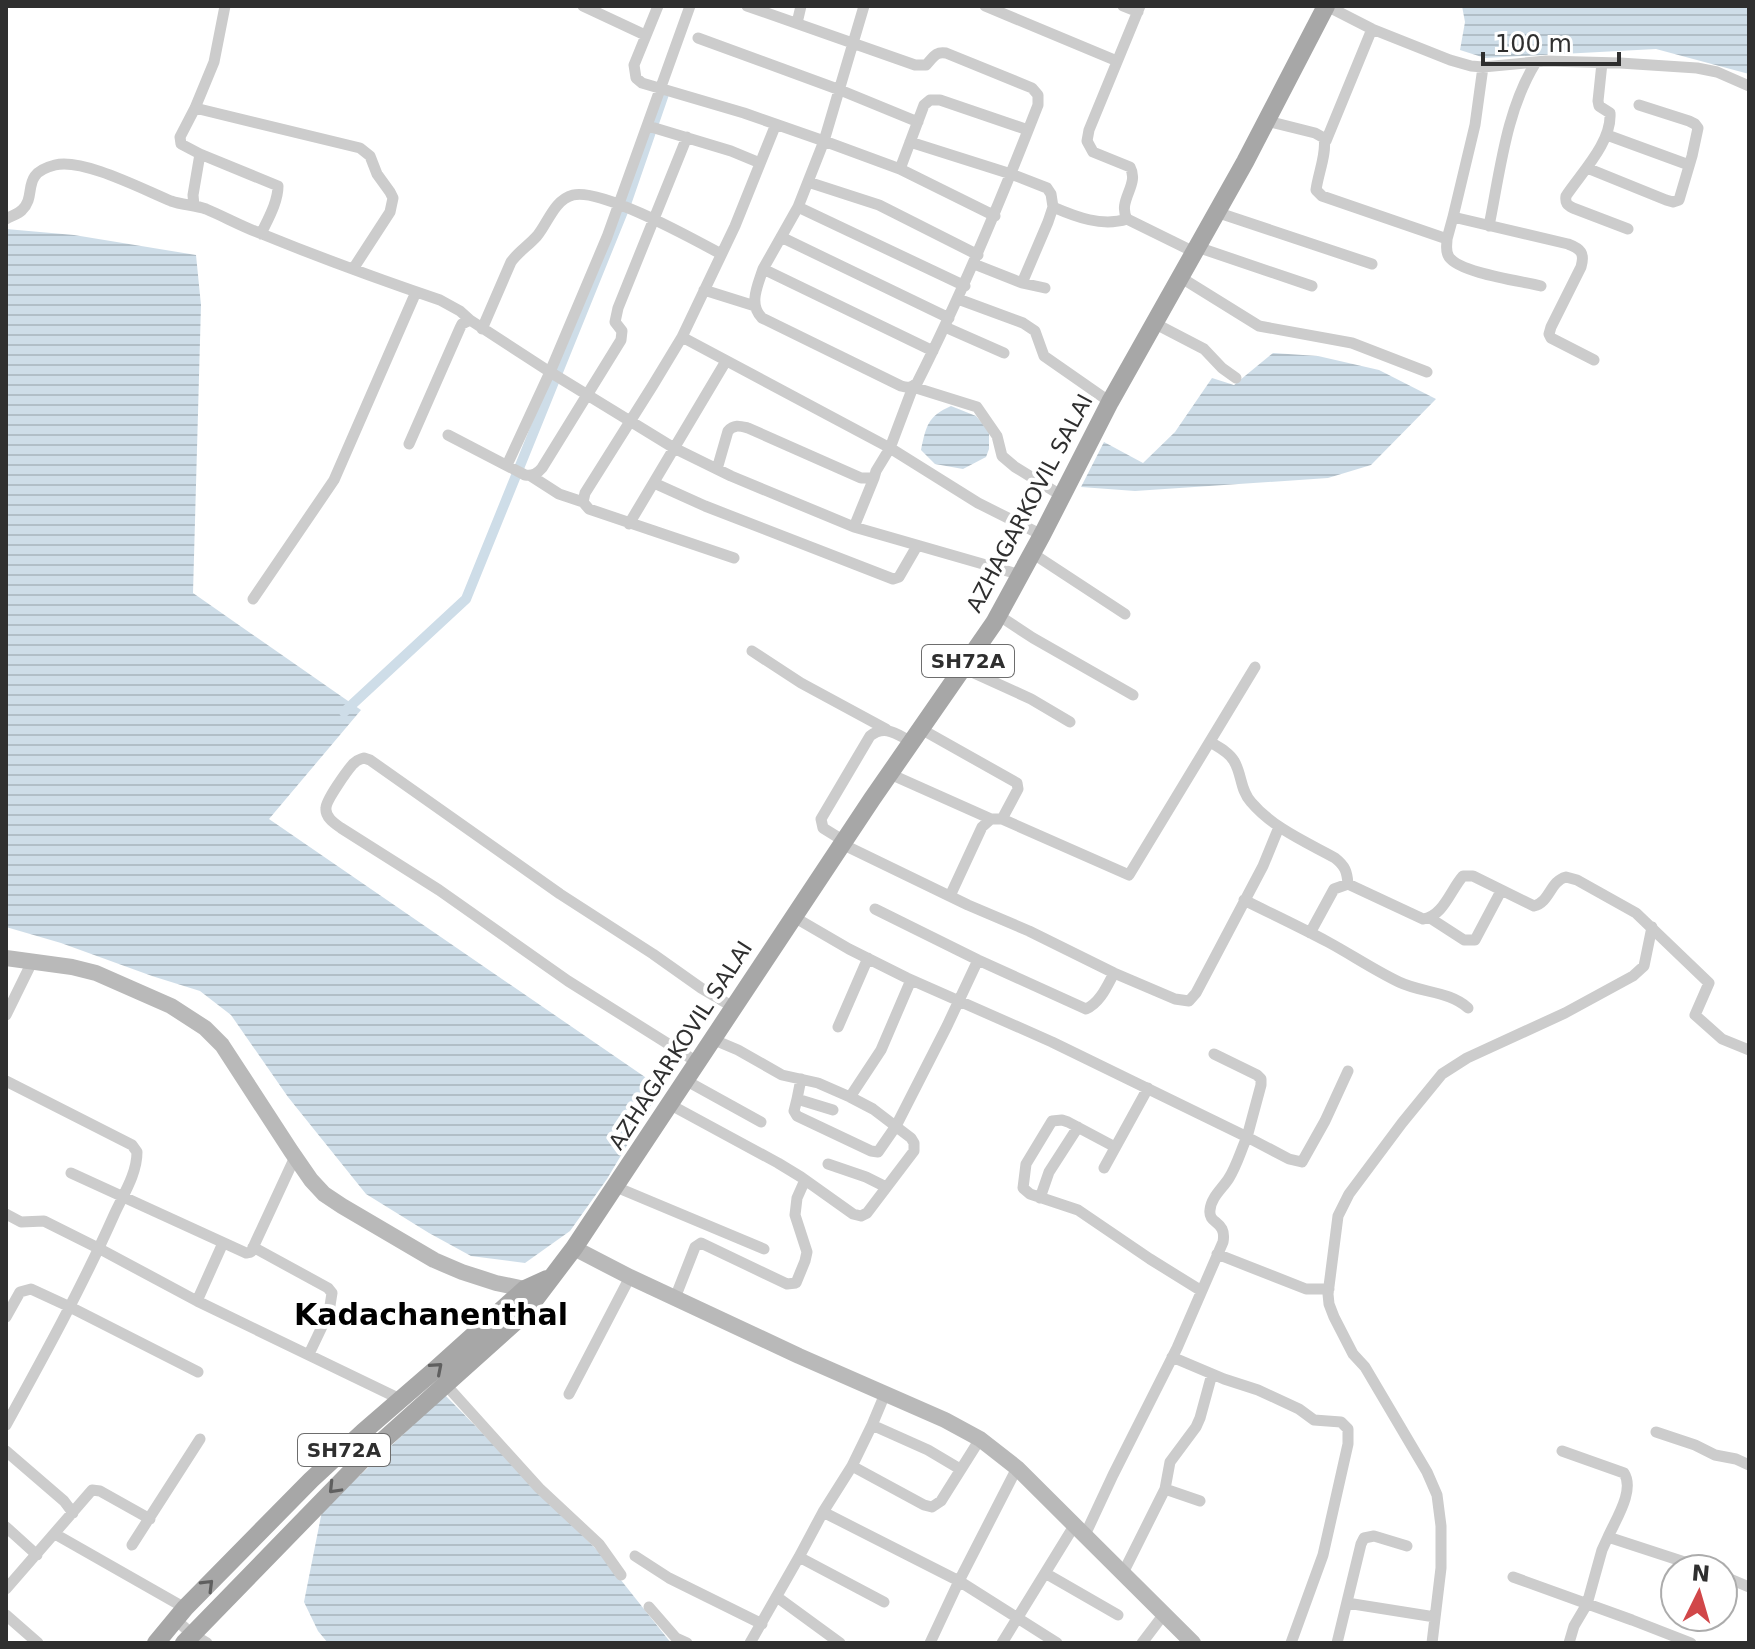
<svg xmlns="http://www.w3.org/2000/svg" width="1755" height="1649" viewBox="0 0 1755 1649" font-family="'DejaVu Sans',sans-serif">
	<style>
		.water { fill: url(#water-rules) }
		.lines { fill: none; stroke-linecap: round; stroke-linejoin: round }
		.canal { stroke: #cedde8; stroke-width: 10 }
		.street { stroke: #ccc; stroke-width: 11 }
		.secondary { stroke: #b9b9b9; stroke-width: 16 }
		.primary { stroke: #a7a7a7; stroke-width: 18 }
		.oneway { stroke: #5f5f5f }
		.labels { text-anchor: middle; stroke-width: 8; stroke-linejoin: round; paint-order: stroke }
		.shield { fill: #fff; stroke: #6d6d6d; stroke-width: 2 }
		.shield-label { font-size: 20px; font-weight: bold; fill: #2f2f2f }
		.street-label { font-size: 22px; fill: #2f2f2f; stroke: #fff }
		.district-label { font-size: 30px; font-weight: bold; fill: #000; stroke: #fff }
	</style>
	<defs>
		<pattern id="water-rules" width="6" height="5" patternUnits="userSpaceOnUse" patternTransform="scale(2)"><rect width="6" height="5" fill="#cedde8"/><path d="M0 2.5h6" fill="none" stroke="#b1bec7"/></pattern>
	</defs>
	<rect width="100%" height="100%" fill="#fff"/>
	<!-- water -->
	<path class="water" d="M1462 6H1749V74L1656 49 1485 58 1460 50 1465 22Z
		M6 229 74 235 196 255 201 305 193 593 361 710 269 819 661 1088 607 1179 570 1231 525 1263 471 1256 429 1233 366 1194 288 1097 231 1015 200 991 152 976 61 943 6 927Z
		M1273 353 1318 356 1379 370 1436 399 1371 465 1328 478 1135 491 1081 487 1104 442 1143 463 1175 432 1212 378 1234 385Z
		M951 406 976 416 989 431V449L986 457 963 469 935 464 921 450C926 426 928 416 951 406Z
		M445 1395 597 1550 671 1643H328L318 1631 304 1602 322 1511Z"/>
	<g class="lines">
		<!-- canal -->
		<path class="canal" d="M344 712 466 599 626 204 665 91"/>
		<!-- street -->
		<path class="street" d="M583 6 645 35
			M658 6 634 65 636 78 642 83 744 113 824 141 798 207 763 269 933 351
			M690 6 607 237 550 372 674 448 731 476 854 527 1021 575
			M747 6 915 65H926C933 58 935 51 946 53L1032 88 1038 95V105C1001 200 963 292 917 383 911 388 908 388 901 386L762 318C748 304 758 285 763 269
			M864 6 824 141 900 169 995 216
			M985 6 1117 61
			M1123 6 1138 12
			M1140 6 1089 130 1087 141 1093 152 1130 167C1140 185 1117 200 1127 219L1194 252
			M1327 6 1372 29 1450 60 1471 66 1483 67 1546 61 1620 63 1697 68 1717 72 1749 86
			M797 23 801 6
			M698 38 840 90 918 122
			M1602 63 1598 101 1599 106 1610 113C1612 142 1582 172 1566 196 1565 203 1567 205 1573 208L1628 229
			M1483 67 1475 125 1453 217 1568 244C1581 249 1585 253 1581 267L1551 327 1549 334 1551 338 1594 360
			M195 108 360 148 370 156 377 174 390 192 393 198 390 212 353 269
			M1267 121 1315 133 1324 138C1327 153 1318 174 1316 190L1322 196 1447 239 1453 217
			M648 126 731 151 760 163
			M1607 135 1689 165
			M1326 141 1372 29
			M910 142 1011 174 1047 188 1051 194 1053 207 1048 222 1022 283
			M200 154 278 186C278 202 268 219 261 234
			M1587 168 1666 200 1673 202 1679 200 1692 156 1698 128 1695 124 1689 121 1639 105
			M900 169 924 105 930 100H940L1028 130
			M808 182 879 205 978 255
			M194 206 193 195 200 154 181 144 180 137 195 108 214 62 225 6
			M798 207 965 286
			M1053 207C1076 217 1102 227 1127 219
			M1216 212 1372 264
			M6 219C11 216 18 214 22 210 38 195 19 174 55 165 83 158 144 190 171 201 182 205 195 205 206 209 225 217 243 227 262 234 321 258 381 280 440 300L460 311 470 320
			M1489 226C1500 172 1506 110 1536 62
			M781 237 949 318
			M1447 239C1447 246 1445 251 1449 257 1460 273 1521 281 1541 286
			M1197 247 1312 286
			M974 264 1022 283 1045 288
			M1180 277 1259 326 1352 343 1427 372
			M704 290 755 306
			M958 299 1023 323 1035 331 1044 356 1110 402
			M1154 323 1204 349 1222 368 1236 378
			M945 327 1004 353
			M482 329 511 262C518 252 528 246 537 236 548 223 554 200 573 195 602 188 693 239 721 254
			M682 337 735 226 776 124
			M448 435 525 475C533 476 537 474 542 468L621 340 622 331 615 322 618 308 687 137
			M409 444 460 328 462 324 470 320 550 372 507 465
			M717 469 728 431C734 424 740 426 748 428L861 478H874L876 471 890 448 913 387 977 407 997 436 1002 456 1015 467 1062 496
			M531 476 559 494 583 502
			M654 483 705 506 893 579 899 577 917 546
			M629 524 726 361
			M854 527 874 478
			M1032 553 1125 614
			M734 558 589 509 583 502 585 493 653 385 682 337 890 448 978 503 1042 535
			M253 599 334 480 416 292
			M998 615 1033 638 1133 695
			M752 651 801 683 886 729
			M963 668 1031 699 1070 722
			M921 729 1017 783 1018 789 1002 819
			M1210 742C1218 747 1229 752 1234 761 1242 774 1240 790 1251 802 1273 828 1306 842 1335 858 1345 866 1347 871 1348 884
			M890 774 991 819
			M844 841 823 828 821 819 870 736C885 724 896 734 912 742
			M842 844 968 905 1029 931 1114 973 1175 999 1189 1001 1196 993 1263 866 1279 827
			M950 896 982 827 991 819H1002L1129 875 1255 667
			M1244 900C1272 914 1300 927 1328 942 1352 955 1374 970 1399 982 1422 993 1449 991 1468 1008
			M875 909 978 960 1086 1009C1100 1003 1107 986 1114 973
			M794 917 849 949 907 978 1052 1042 1247 1137C1241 1150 1237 1165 1229 1178 1223 1188 1211 1197 1210 1210 1208 1225 1227 1220 1223 1242L1177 1348 1113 1475 1085 1535
			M1430 918 1464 940H1475L1501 891
			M1310 933 1334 889 1348 884 1423 919C1443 917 1451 889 1463 876H1473L1534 906C1550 902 1550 881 1566 877L1577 880 1636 913 1709 983 1695 1015 1722 1039 1749 1050
			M6 1015 32 962
			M838 1027 868 958
			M1214 1054 1257 1075 1261 1079V1085L1247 1137 1289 1159 1302 1162 1325 1121 1348 1071
			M697 1062 568 981 439 890 341 828C334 823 325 817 326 808 326 800 347 771 353 764 358 759 358 760 364 758L370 760 560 894 653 954 701 988 733 1007
			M801 1079 797 1099 833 1110
			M685 1080 761 1122
			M6 1081 132 1145 137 1152C137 1174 123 1195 114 1215 82 1287 44 1356 6 1425
			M850 1097 881 1050 911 980
			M797 1099 794 1111 797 1116 871 1151 878 1152 896 1126 947 1026 978 960
			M669 1104 778 1163 801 1177 853 1214 861 1216 867 1213 914 1151V1143L911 1138 873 1109 850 1097 818 1083 782 1075 738 1050 712 1039
			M1115 1147 1068 1122 1062 1120 1052 1121 1026 1164 1023 1188 1030 1194 1078 1210 1150 1259 1200 1290
			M828 1164 866 1177 886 1187
			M1104 1168 1148 1088
			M71 1173 246 1253 251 1252 295 1157
			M616 1187 764 1249
			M1040 1198 1049 1172 1078 1127
			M6 1214 21 1222 44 1221 100 1249 197 1301 402 1400
			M253 1247 328 1288 332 1293 329 1312 309 1354
			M1217 1254 1306 1289H1329
			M675 1298 695 1247 701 1243 787 1284 796 1283 805 1261 807 1252 795 1215 797 1198 805 1180
			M197 1301 223 1243
			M6 1317 20 1292 31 1289 70 1307 198 1372
			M1172 1357 1224 1379 1258 1390 1299 1409 1314 1420 1341 1422 1348 1429V1444L1323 1555 1291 1643
			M446 1385 539 1488 599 1544 621 1575
			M569 1394 630 1277
			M872 1425 928 1450 960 1469
			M1656 1432 1695 1445 1715 1455 1736 1459 1749 1465
			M6 1451 64 1501 73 1513
			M1562 1451 1624 1473C1635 1490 1616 1519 1608 1537
			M852 1466 924 1505 932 1507 941 1501 980 1439
			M1165 1489 1200 1501
			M823 1512 959 1581 1057 1643
			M6 1527 37 1555
			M55 1534 185 1608
			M132 1545 200 1439
			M635 1556 669 1578 762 1624
			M799 1557 884 1602
			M1045 1573 1118 1615
			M1123 1573 1165 1489 1170 1462 1196 1427 1200 1418 1212 1374
			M1723 1576 1749 1587
			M1513 1577 1632 1620 1691 1643
			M6 1589 92 1490 100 1491 150 1519
			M777 1597 840 1643
			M1347 1603 1435 1617
			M649 1607 676 1638 687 1643
			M6 1615 38 1643
			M176 1620 192 1634 207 1643
			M750 1643 799 1557 823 1512 852 1466 872 1425 885 1394
			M930 1643 959 1581 1017 1468
			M1002 1643 1074 1526
			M1142 1643 1164 1614
			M1337 1643 1361 1544 1364 1538 1374 1536 1407 1546
			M1432 1643 1441 1568V1526L1437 1495 1427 1472 1365 1367 1353 1354 1334 1317 1329 1304 1328 1294 1338 1216 1349 1194 1402 1123 1442 1074 1467 1058 1565 1013 1633 976 1644 966 1652 927
			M1569 1643 1574 1626 1587 1604 1602 1550 1608 1537 1706 1569"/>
		<!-- secondary -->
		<path class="secondary" d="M6 958 72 967 96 973 171 1006 205 1028 222 1045 291 1151 311 1180 324 1194 342 1206 434 1260 462 1272 496 1283 525 1289 531 1294
			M574 1248 630 1277 799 1356 945 1420 980 1439 1017 1468 1193 1643"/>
		<!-- primary -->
		<path class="primary" d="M156 1643 185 1608 311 1480 363 1432 437 1368 525 1289 547 1279
			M184 1643 369 1453 524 1314 574 1248 872 799 994 623 1042 535 1110 402 1245 162 1326 6"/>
	</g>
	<!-- one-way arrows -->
	<defs><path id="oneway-chevron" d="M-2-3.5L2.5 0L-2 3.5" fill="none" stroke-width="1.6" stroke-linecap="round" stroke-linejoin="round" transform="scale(2)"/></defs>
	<g class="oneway">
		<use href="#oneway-chevron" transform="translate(437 1368) rotate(-41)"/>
		<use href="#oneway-chevron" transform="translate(334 1488) rotate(134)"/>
		<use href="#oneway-chevron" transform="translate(208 1585) rotate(-45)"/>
	</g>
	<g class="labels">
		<!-- shield labels -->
		<g class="shield">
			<rect x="922" y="645" width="92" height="32" rx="6"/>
			<rect x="298" y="1434" width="92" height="32" rx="6"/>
		</g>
		<g class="shield-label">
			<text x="968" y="668">SH72A</text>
			<text x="344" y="1457">SH72A</text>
		</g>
		<!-- street labels -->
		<g class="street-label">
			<text transform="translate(1029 503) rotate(-62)" y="8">AZHAGARKOVIL SALAI</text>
			<text transform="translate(680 1045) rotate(-57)" y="8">AZHAGARKOVIL SALAI</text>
		</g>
		<!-- district labels -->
		<g class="district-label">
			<text x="431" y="1325">Kadachanenthal</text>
		</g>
	</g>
	<!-- border -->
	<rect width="1755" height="1649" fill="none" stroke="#2f2f2f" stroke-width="16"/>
	<!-- north arrow -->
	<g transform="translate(1699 1593) rotate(5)"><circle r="38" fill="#ffffff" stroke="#acacac" stroke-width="2"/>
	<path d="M0-6L14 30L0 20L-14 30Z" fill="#d14749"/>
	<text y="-12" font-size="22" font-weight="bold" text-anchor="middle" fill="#2f2f2f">N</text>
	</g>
	<!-- scale -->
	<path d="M1483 52v12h136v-12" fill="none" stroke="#2f2f2f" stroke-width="4"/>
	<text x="1495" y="52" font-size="24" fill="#2f2f2f" stroke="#ffffff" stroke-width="6" paint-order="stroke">100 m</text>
</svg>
